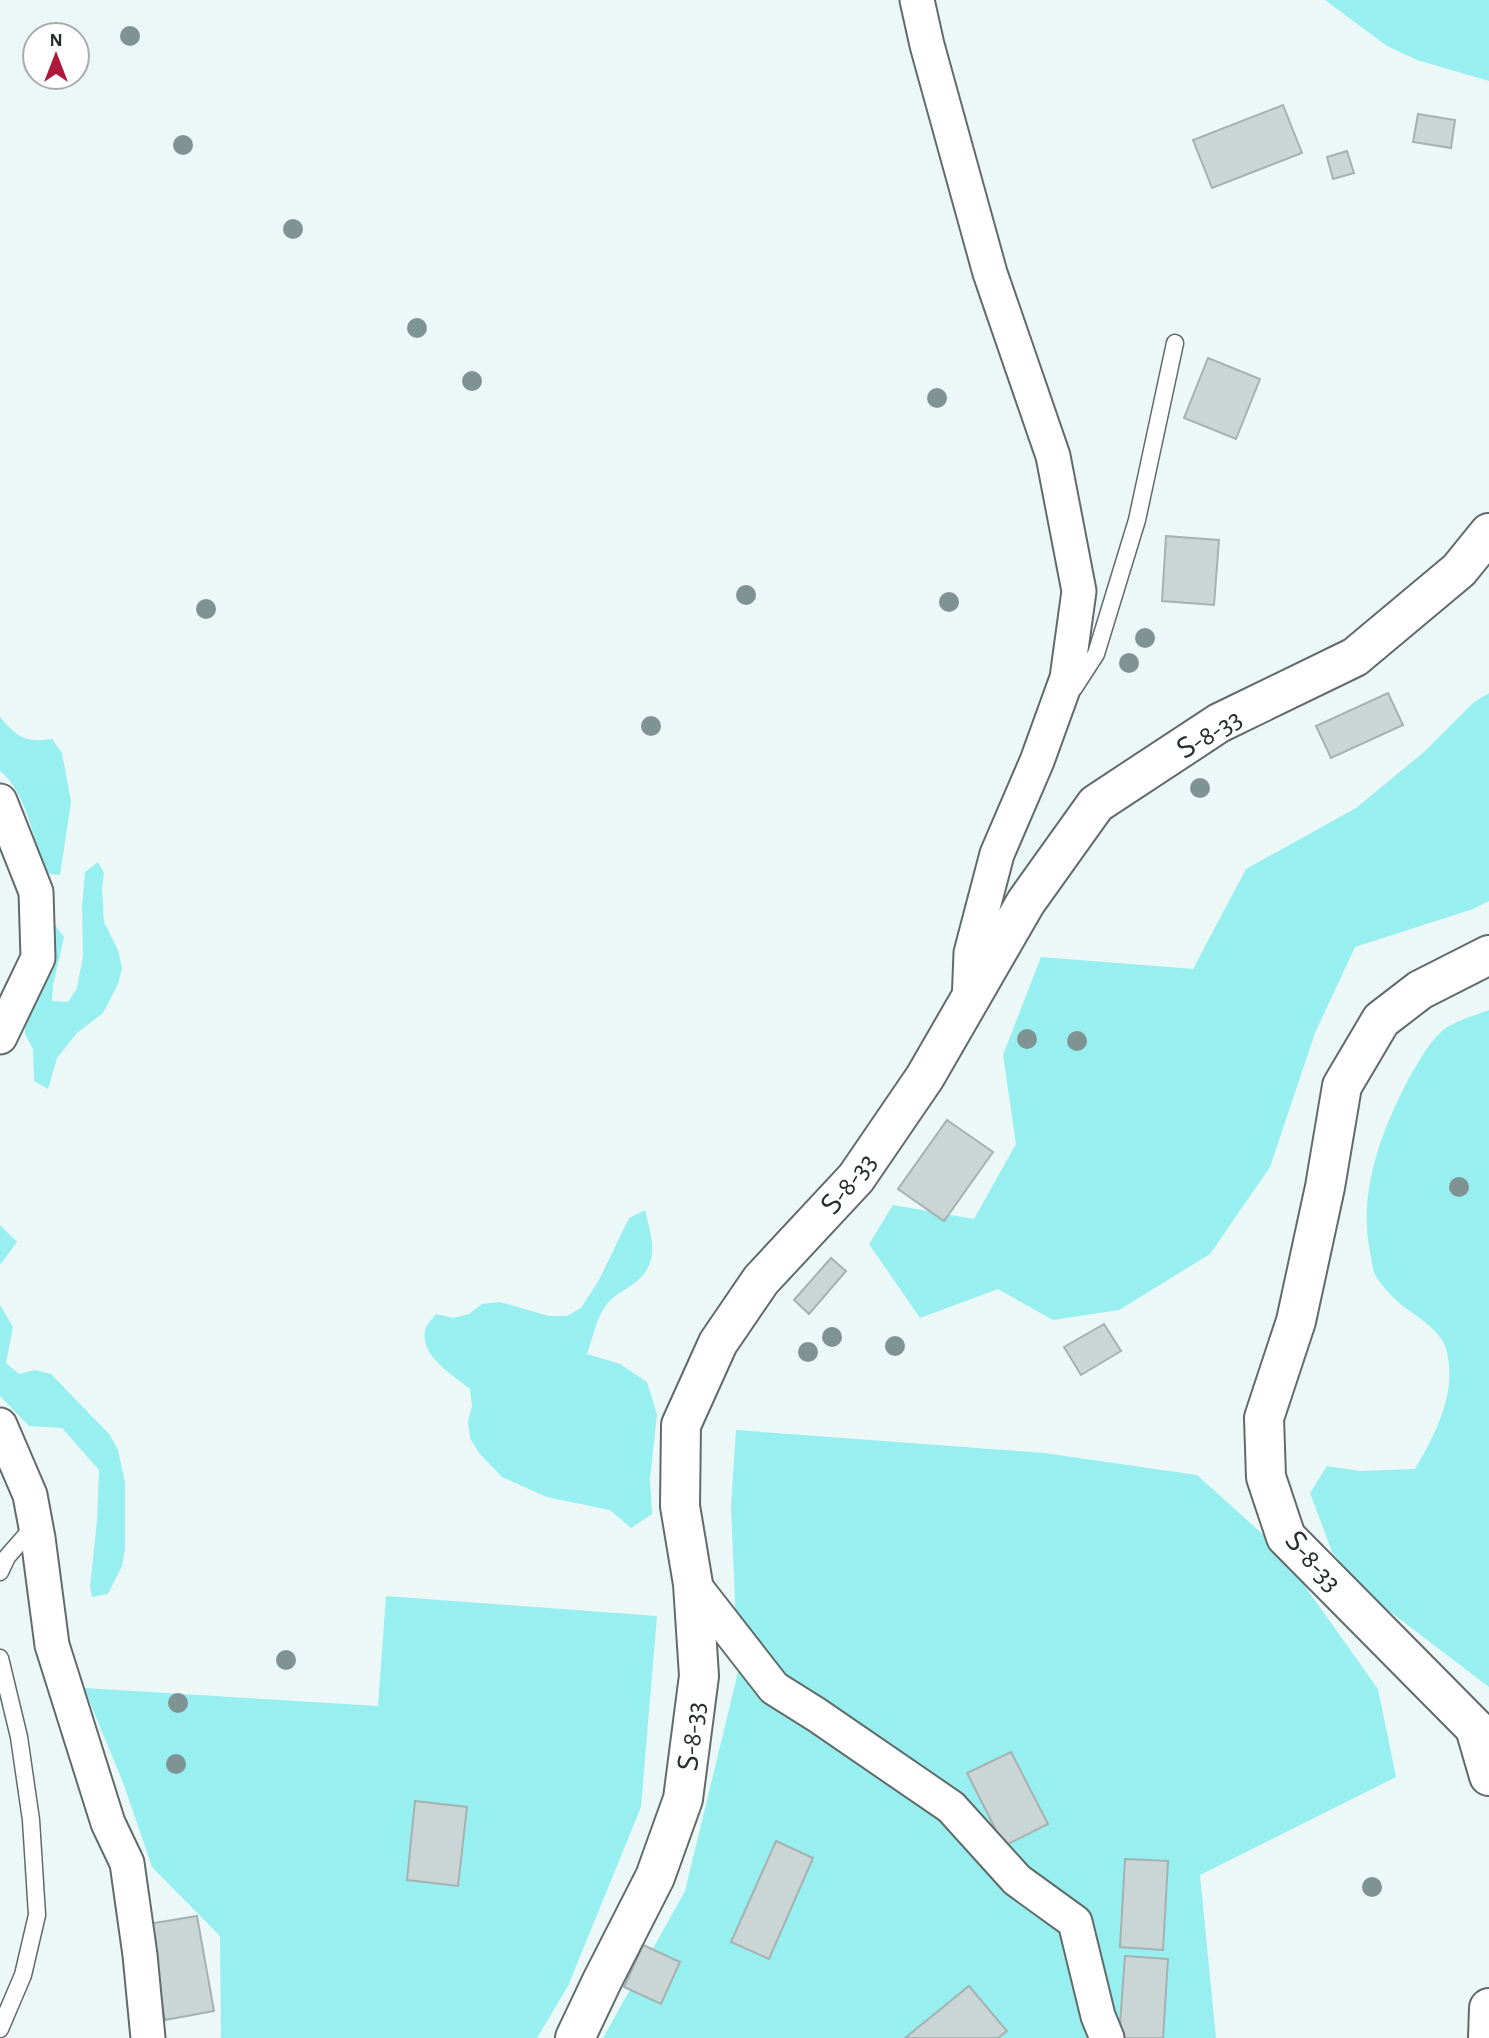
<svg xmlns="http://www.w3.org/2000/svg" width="1489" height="2038" viewBox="0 0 1489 2038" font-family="'Alegreya Sans','Noto Sans Armenian',sans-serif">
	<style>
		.green { fill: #97efef }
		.building { fill: #cad5d5; stroke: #a6b1b1; stroke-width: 2 }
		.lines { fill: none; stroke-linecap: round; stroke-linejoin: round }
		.service-casing { stroke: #616b6b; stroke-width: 19 }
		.minor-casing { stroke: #616b6b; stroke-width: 37 }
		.tertiary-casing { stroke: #616b6b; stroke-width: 42 }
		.service { stroke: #fff; stroke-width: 16 }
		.minor { stroke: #fff; stroke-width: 33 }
		.tertiary { stroke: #fff; stroke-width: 38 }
		.tree { fill: #809393 }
		.labels { text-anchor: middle; stroke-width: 5; stroke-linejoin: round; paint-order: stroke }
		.street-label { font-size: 28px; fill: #272c2c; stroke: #fff }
	</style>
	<rect width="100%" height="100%" fill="#ecf8f8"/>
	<!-- green -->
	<path class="green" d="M1325 0H1489V81L1417 60 1387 46Z
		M1489 693V901L1473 909 1355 947 1315 1033 1270 1167 1210 1254 1119 1310 1053 1320 998 1289 920 1318 869 1244 893 1205 974 1219 1016 1144 1003 1055 1041 957 1193 969 1246 869 1356 808 1424 752 1474 702Z
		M0 717C18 737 24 743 52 739L62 753 71 802 60 875 44 873C35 841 26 792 0 771Z
		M98 862 104 873 102 890 104 922 118 950 122 968 118 984 103 1013 77 1033 57 1058 48 1089 34 1081 33 1049 25 1034V1018L35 1004 40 989 54 924 64 937 53 985 52 1001 68 1002 77 988 83 956 82 906 85 872Z
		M1489 1010V1687L1376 1601 1352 1576 1332 1552 1310 1493 1327 1466 1360 1471 1415 1469C1436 1433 1458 1391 1446 1349 1441 1329 1412 1314 1398 1302 1391 1295 1382 1286 1377 1278 1372 1271 1372 1260 1370 1252 1358 1192 1381 1132 1408 1080 1418 1063 1427 1045 1441 1032 1451 1022 1476 1015 1489 1010Z
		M645 1210C652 1239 661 1264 633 1284 624 1291 615 1294 607 1304 596 1318 593 1337 587 1354L620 1364 647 1382 657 1414 650 1479 652 1514 631 1528 610 1510 547 1497 502 1477 479 1453 470 1438 468 1421 472 1406 470 1389C453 1375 417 1355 426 1327 428 1323 434 1317 436 1314L453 1318 469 1314 482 1304 500 1302 549 1316H567L581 1308 599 1280 629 1218Z
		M0 1225 17 1242 0 1265Z
		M0 1305 13 1327 6 1363 19 1374 35 1370 51 1374 110 1435 118 1450 125 1483V1549L122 1566 108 1594 92 1597 90 1586 97 1521 99 1470 62 1428 29 1426 0 1396Z
		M736 1430 1044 1453 1197 1475 1277 1547 1378 1689 1396 1777 1200 1875 1216 2038H603L685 1891 738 1672 731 1506Z
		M386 1596 657 1616 641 1807 568 1986 537 2038H221L220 1936 152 1867 124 1785 84 1688 378 1706Z"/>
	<!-- building -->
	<path class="building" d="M1283 105 1302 153 1212 188 1193 140Z
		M1418 114 1455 120 1451 148 1413 142Z
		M1347 151 1354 173 1333 179 1327 157Z
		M1208 358 1260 379 1236 439 1184 418Z
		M1166 536 1219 540 1214 605 1162 601Z
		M1388 693 1403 725 1331 758 1316 726Z
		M947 1120 993 1152 944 1221 898 1189Z
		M831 1258 846 1271 809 1314 794 1300Z
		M1104 1324 1121 1351 1081 1375 1064 1347Z
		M1011 1752 1048 1824 1004 1846 967 1773Z
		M415 1801 467 1807 458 1886 407 1880Z
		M776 1841 813 1858 769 1959 731 1942Z
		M1125 1859 1168 1861 1163 1950 1120 1947Z
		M197 1916 214 2011 165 2020 148 1924Z
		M643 1945 680 1962 661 2004 624 1987Z
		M1125 1956 1168 1959 1163 2038H1119Z
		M969 1986 1007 2031 998 2038H905Z"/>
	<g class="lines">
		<defs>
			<path id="service" d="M1074 688 1096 654 1137 520 1175 343
				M0 1572 7 1557 34 1526
				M0 1658 19 1737 31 1820 37 1915 23 1975 0 2029"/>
			<path id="minor" d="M917 0 927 45 990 273 1053 456 1079 591 1067 678 1037 761 997 854 971 953 969 1004
				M0 801 36 892 38 958 0 1037
				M0 1425 30 1495 38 1538 52 1645 108 1823 127 1863 140 1955 148 2038
				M693 1584 774 1688 817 1715 951 1807 1017 1880 1075 1922 1098 2016 1107 2038"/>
			<path id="tertiary" d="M1489 955 1420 990 1381 1020 1342 1086 1325 1187 1296 1321 1264 1418 1266 1477 1286 1537 1475 1728 1489 1776
				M575 2038 602 1981 655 1877 683 1799 699 1676 693 1584 680 1506 681 1425 718 1343 761 1280 856 1178 925 1077 1026 902 1096 804 1219 723 1355 657 1459 570 1489 533
				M1488 2038 1489 2008"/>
		</defs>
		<!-- service casing -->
		<use href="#service" class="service-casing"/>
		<!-- minor casing -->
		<use href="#minor" class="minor-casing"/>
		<!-- tertiary casing -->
		<use href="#tertiary" class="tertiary-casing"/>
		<!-- service -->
		<use href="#service" class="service"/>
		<!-- minor -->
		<use href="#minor" class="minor"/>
		<!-- tertiary -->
		<use href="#tertiary" class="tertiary"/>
	</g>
	<!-- trees -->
	<g class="tree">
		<circle cx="130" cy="36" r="10"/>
		<circle cx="183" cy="145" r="10"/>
		<circle cx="293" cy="229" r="10"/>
		<circle cx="417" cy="328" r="10"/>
		<circle cx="472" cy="381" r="10"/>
		<circle cx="937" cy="398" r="10"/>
		<circle cx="746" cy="595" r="10"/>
		<circle cx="949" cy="602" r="10"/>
		<circle cx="206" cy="609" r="10"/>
		<circle cx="1145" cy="638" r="10"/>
		<circle cx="1129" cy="663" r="10"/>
		<circle cx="651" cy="726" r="10"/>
		<circle cx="1200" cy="788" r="10"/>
		<circle cx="1027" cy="1039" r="10"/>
		<circle cx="1077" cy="1041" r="10"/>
		<circle cx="1459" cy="1187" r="10"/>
		<circle cx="832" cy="1337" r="10"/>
		<circle cx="895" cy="1346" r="10"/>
		<circle cx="808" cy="1352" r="10"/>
		<circle cx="286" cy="1660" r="10"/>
		<circle cx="178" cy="1703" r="10"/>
		<circle cx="176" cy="1764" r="10"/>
		<circle cx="1372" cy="1887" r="10"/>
	</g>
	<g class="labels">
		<!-- street labels -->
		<g class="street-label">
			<text transform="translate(1209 733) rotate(-31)" y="10">Տ-8-33</text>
			<text transform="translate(848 1183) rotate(-51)" y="10">Տ-8-33</text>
			<text transform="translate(1314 1561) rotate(49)" y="10">Տ-8-33</text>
			<text transform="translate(691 1736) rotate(-83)" y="10">Տ-8-33</text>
		</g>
	</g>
	<!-- north arrow -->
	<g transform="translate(56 56)"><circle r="33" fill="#ffffff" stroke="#a9abab" stroke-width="2"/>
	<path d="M0-5L12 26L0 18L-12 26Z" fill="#ae1a3c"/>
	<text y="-10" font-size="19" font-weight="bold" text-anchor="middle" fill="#272c2c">N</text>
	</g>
</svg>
